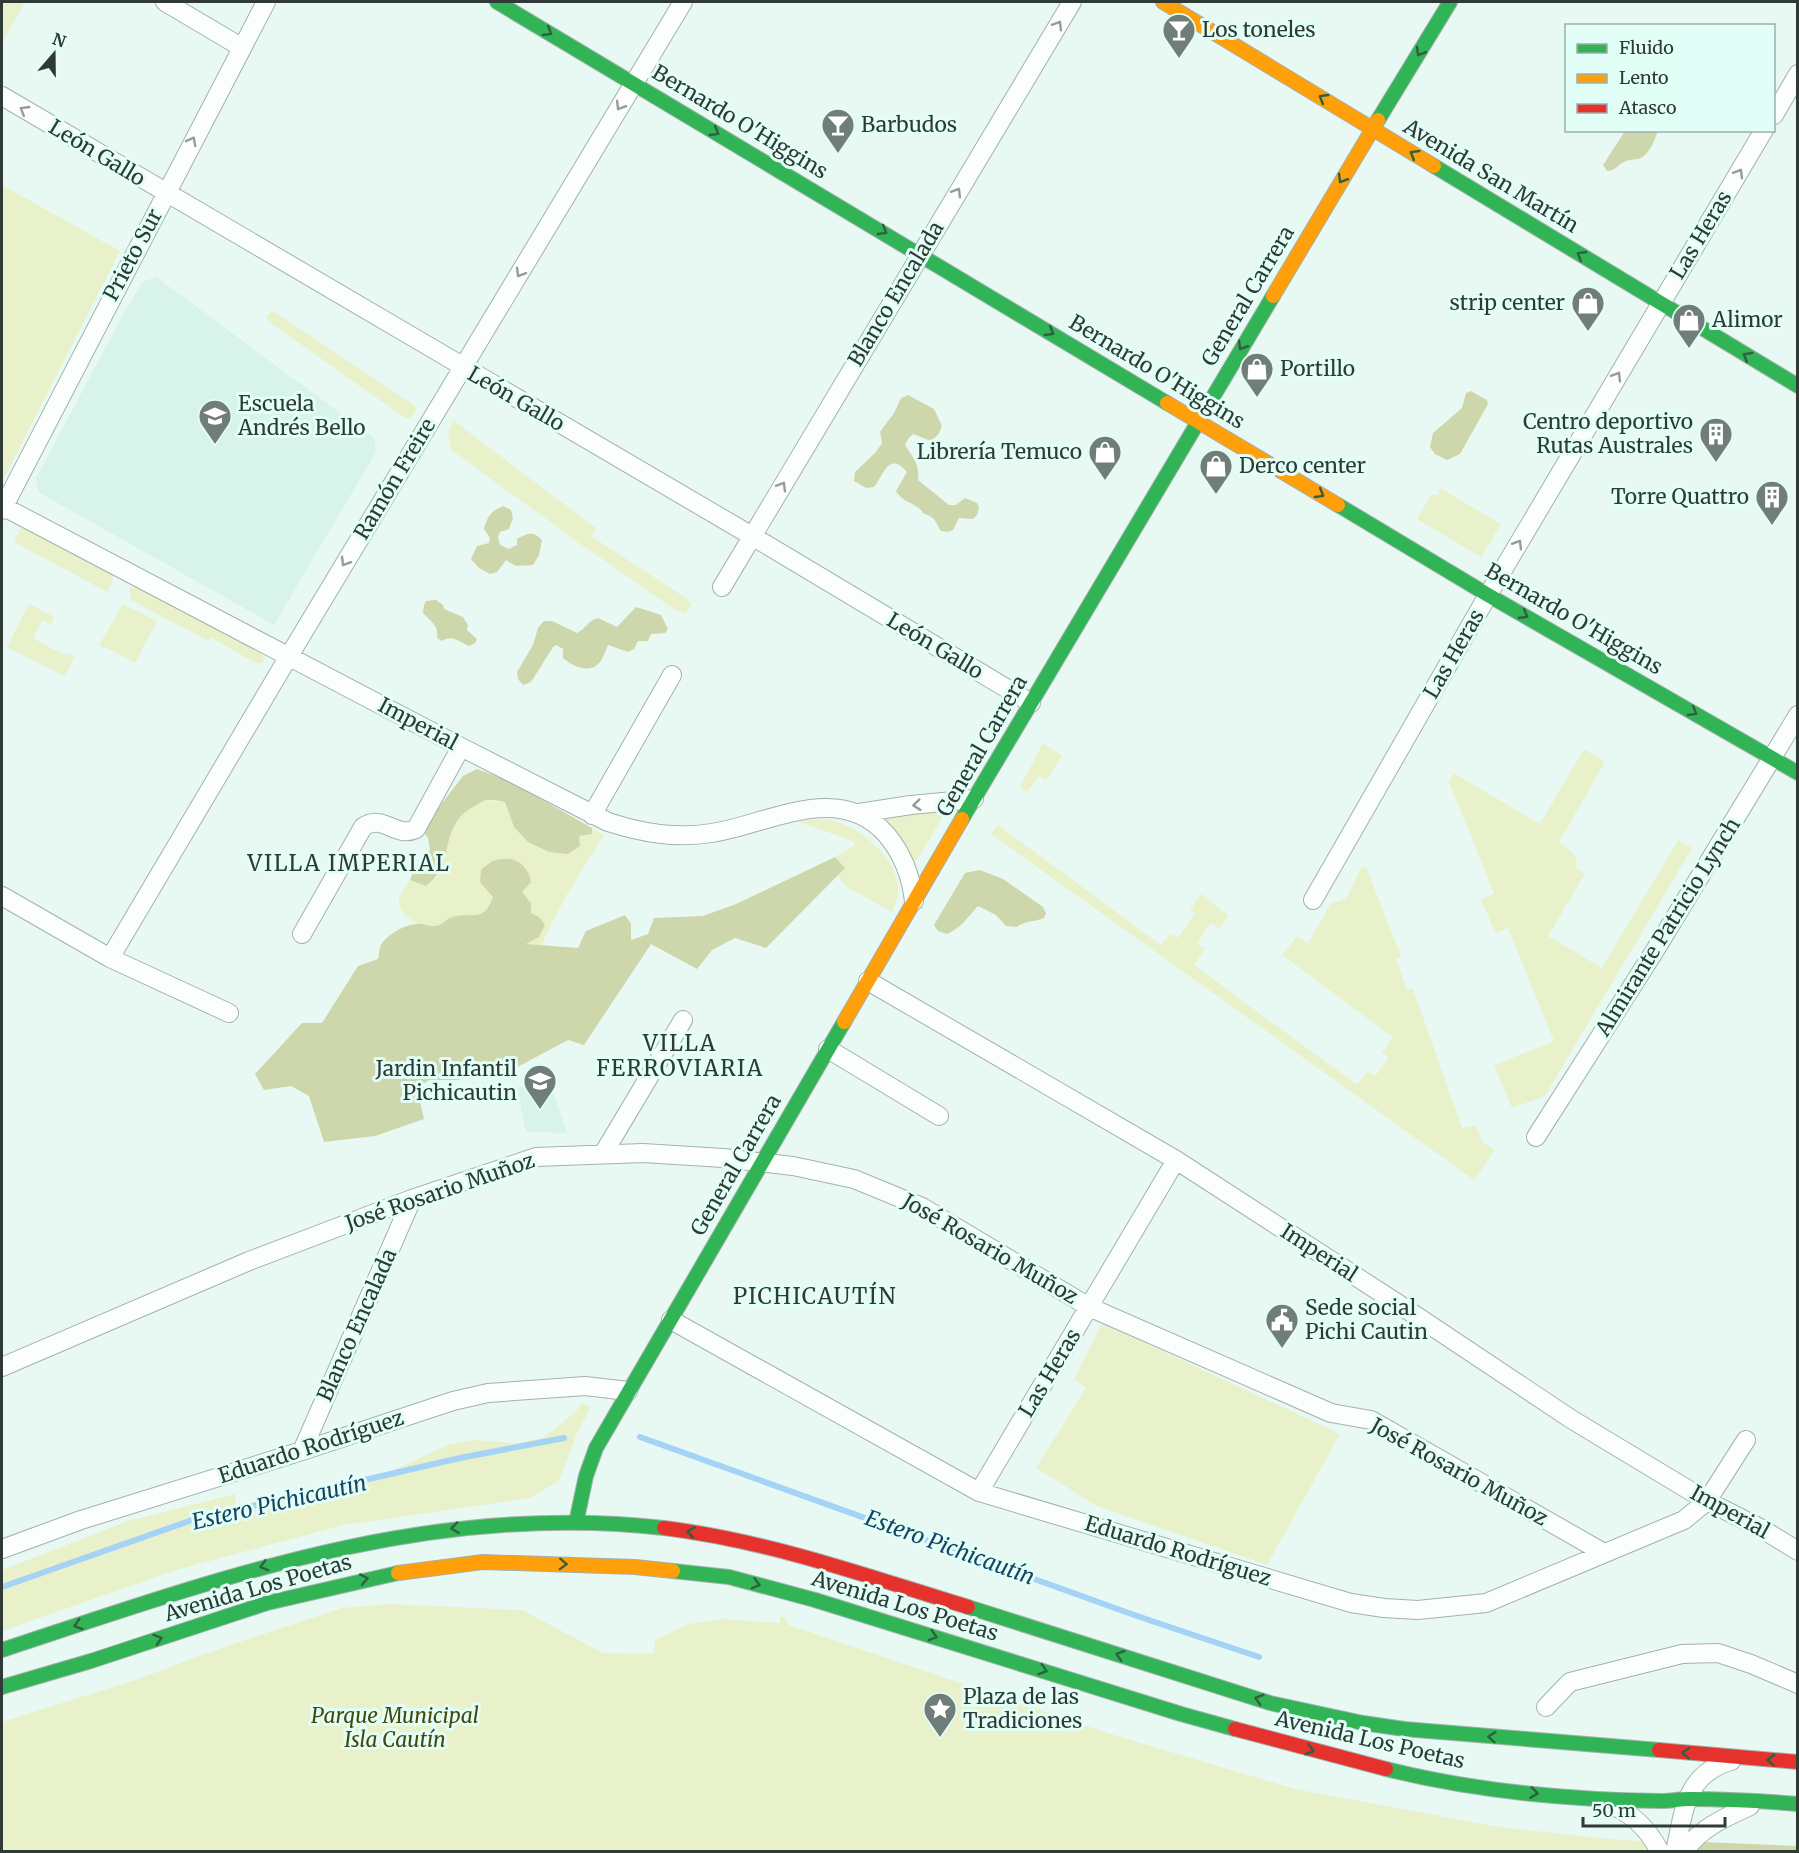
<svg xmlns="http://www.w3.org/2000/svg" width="1799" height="1853" viewBox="0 0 1799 1853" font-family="Merriweather,serif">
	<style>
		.built { fill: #d7f3ea }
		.green { fill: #e9f1cb }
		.forest { fill: #ced6ab }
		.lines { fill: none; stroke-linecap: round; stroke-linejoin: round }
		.stream { stroke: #a4d3f5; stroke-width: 6 }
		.street-casing { stroke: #a4b1ad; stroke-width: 20 }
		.fast-casing { stroke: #a4b1ad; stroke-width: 16 }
		.slow-casing { stroke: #a4b1ad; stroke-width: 16 }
		.jam-casing { stroke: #a4b1ad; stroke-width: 16 }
		.street { stroke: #fcfefd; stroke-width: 18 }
		.fast { stroke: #30b455; stroke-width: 14 }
		.slow { stroke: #ff9f0a; stroke-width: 14 }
		.jam { stroke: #e5322d; stroke-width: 14 }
		.oneway { stroke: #969c9a }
		.oneway2 { stroke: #2f5f40 }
		.labels { text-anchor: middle; stroke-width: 6; stroke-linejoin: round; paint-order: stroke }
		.poi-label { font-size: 21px; fill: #2f3a37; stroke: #e2fff7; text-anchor: start }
		.street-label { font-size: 21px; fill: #2f3a37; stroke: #e2fff7 }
		.park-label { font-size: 21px; font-style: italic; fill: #47470d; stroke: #e2fff7 }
		.neighbourhood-label { font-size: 22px; letter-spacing: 1.5px; fill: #2f3a37; stroke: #e2fff7 }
		.water-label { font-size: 22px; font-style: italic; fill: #174365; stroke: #e2fff7 }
	</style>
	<rect width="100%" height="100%" fill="#e8f9f4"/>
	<!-- built -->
	<path class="built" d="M156 277 374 438 376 452 274 625 38 492 36 478 125 311 142 282Z
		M549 1079 567 1133 526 1132 517 1088Z"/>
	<!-- green -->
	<path class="green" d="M2 2H25L2 43Z
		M2 185 120 251 2 482Z
		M273 311 415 406 416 410 410 419 402 416 268 321 266 316Z
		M453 420 596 528 591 536 686 598 691 604 689 609 684 613 674 609 582 545 451 450 448 434Z
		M1440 488 1501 524 1481 557 1417 519 1431 495H1437Z
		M27 527 111 572C115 580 112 584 107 592L14 542 21 528Z
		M135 586 256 650 263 655 264 662 259 664 254 662 211 638 208 641 131 600 129 589Z
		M29 604 54 617 51 624 43 620 33 638 64 655 66 653 75 657 65 676 7 647Z
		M123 604 157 621 135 663 105 647 104 648 99 645Z
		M1043 743 1062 756 1046 781 1039 776 1027 792 1020 787Z
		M1584 749 1605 762 1559 842C1568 849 1580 855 1576 868L1585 874 1548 936 1602 968 1678 840 1692 848 1545 1096 1512 1108 1494 1065 1554 1041 1508 928 1495 933 1481 899 1494 894 1449 782 1454 773 1540 824Z
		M485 800 505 802C514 829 521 842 549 852L579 836 591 834 592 828 604 835 566 896 544 939 542 947 524 944 531 913 480 882 494 897C483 923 474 912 453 917 445 919 441 927 432 927 419 927 398 915 399 900 400 894 407 885 410 880L426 886 433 881 442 868 451 828 465 811Z
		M949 807 914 864C906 844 895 829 879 815Z
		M809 820C816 820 825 818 832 820 868 831 915 871 892 912L845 886 838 876 845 868 835 857 855 845 853 841 799 822Z
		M998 825 1161 945 1170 934 1177 938 1195 914 1190 910 1201 894 1229 916 1219 929 1211 923 1197 942 1205 949 1194 965 1357 1085 1368 1071 1375 1076 1389 1058 1382 1053 1393 1037 1282 955 1297 936 1308 944 1330 904 1346 899 1361 868 1366 867 1401 956 1396 959 1407 990 1413 989 1462 1128 1476 1125 1482 1142 1495 1150 1474 1180 991 834Z
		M1102 1323 1340 1434 1267 1565 1097 1506 1036 1468 1086 1388 1074 1379Z
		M583 1403 591 1407 577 1433 559 1481 530 1498 344 1525 176 1570 2 1631V1570L128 1521 235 1494 236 1506 359 1486 450 1444 474 1440 517 1443 543 1438 573 1414Z
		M388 1604 522 1610 603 1653 654 1654 655 1640 688 1624 723 1619 780 1623 781 1613 789 1625 1111 1734 1295 1789 1499 1827 1618 1840 1798 1846 1797 1852H2V1722L135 1680 224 1647 342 1608Z"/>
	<!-- forest -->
	<path class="forest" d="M1625 131H1658C1654 141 1650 155 1638 159 1634 160 1629 159 1624 162 1617 165 1615 171 1607 171L1603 165Z
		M1471 391 1487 400 1488 404 1460 454 1447 460 1435 454 1430 447 1433 433 1462 408 1466 393Z
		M908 395 934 409 942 426 938 435 931 441 913 434 908 439 905 445C913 458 920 464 918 480L949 505H956L965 498 977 503 979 507 977 515 973 519 959 518 953 530 948 532 941 531C935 522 936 517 924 514 918 503 902 503 896 491L907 472C889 450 883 476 874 487L866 488 854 481 855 472 876 452 882 443 880 432 894 413 901 398Z
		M503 506 511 510 513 518 509 529 500 532 498 537 500 545 509 549 517 545V539C528 533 533 531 542 540L539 555 533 565 516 566 506 560 497 572 490 574 479 568 471 559 477 546 489 543 490 538 484 529C487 517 491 511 503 506Z
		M436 600 443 605 444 609 463 617 468 625 467 630 477 639 475 643 469 646C460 642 451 634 442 641L437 638C439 625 431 622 423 613L424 605 426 601Z
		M636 607 661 615 668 629 665 633 651 634 648 641H638L634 649 628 652 608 645C606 650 604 655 602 659 592 676 574 667 563 658V649L556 645 553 647 531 682 523 685 518 679 517 672 533 645 538 628 544 621H552L577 633C586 629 587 621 598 618L617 627Z
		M477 769 509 781 592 828V834L579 836 580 846 568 854 549 852 528 842 514 827 505 802C499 801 491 799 486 800 482 801 477 805 473 807 438 826 456 864 426 886L410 880 413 872 430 850 428 838 422 829 463 776Z
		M835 857 845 868 766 948 735 938 712 950 697 969 651 944 584 1045 568 1040 510 1071 457 1080H429L417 1088 424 1119 375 1136 324 1142 309 1096 291 1086 264 1090 255 1074 302 1023H322L358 966 378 959C379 955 379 949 381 945 387 935 405 924 417 924 423 923 429 927 436 926 442 925 446 919 452 917 473 911 483 924 493 897L480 882 481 870C484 867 489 863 493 861 512 854 528 863 531 882L522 892 531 903V913L539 917 545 925 539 937 526 944 578 948 586 931 625 915 631 924V940L648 934 654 918 703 916 736 904Z
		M980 870 1003 879 1043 907 1046 913 1044 918C1035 922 1023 921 1017 927L1006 926 996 915 978 906C968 917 961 928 947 934L938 931 934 925 965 873Z
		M1703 1842 1797 1846V1851L1697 1852Z"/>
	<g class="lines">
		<!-- stream -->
		<path class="stream" d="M640 1437 1137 1616 1259 1657
			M2 1587 195 1519 460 1458 564 1438"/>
		<defs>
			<path id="street" d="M165 2 241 47
				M2 96 752 536 1031 703
				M1774 115 1798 74
				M2 506 461 747 608 822C643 833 675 839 712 833 769 824 838 781 886 834 903 854 911 875 914 901
				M2 510 266 2
				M722 587 1072 2
				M859 813 911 805 974 799
				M592 815 672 675
				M2 896 110 958 229 1013
				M1313 900 1488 595 1764 130
				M302 934 363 827C383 813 396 839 416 829L461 747
				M110 958 289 656 683 2
				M868 981 1176 1160 1400 1305 1571 1419 1707 1501 1762 1529 1798 1551
				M828 1049 939 1116
				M1536 1137 1654 952 1798 715
				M603 1154 683 1020
				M671 1320 979 1492 1351 1603 1384 1608 1418 1610 1486 1603 1684 1520 1707 1501 1746 1440
				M2 1367 249 1261 412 1199 536 1157 643 1153 723 1158 793 1166 854 1179 922 1207 1089 1307 1331 1413 1371 1420 1604 1553
				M302 1451 412 1199
				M979 1492 1176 1160
				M2 1549 81 1520 302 1451 453 1401 488 1393 585 1386 628 1391
				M1546 1707 1570 1682 1682 1654 1718 1653 1751 1664 1798 1684
				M1609 1804C1632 1813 1649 1830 1660 1852
				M1675 1852C1684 1811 1685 1774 1731 1761
				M1683 1852C1702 1827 1724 1818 1750 1806"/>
			<path id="fast" d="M497 2 1167 403
				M1378 120 1450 2
				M1434 166 1798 386
				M1338 505 1488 595 1798 773
				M962 819 1273 296
				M576 1523 586 1476 596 1448 844 1022
				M673 1571 729 1577 815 1600 1181 1714 1235 1729
				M968 1607 1270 1703 1363 1723 1404 1729 1659 1750
				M2 1650C220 1578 430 1501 664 1528
				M2 1687 91 1661 267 1603 398 1573
				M1386 1769C1474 1791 1570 1800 1661 1801 1671 1801 1680 1799 1689 1799 1725 1799 1762 1801 1798 1804"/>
			<path id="slow" d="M1163 2 1434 166
				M1273 296 1378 120
				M1167 403 1338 505
				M844 1022 962 819
				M398 1573 483 1562 635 1567 673 1571"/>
			<path id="jam" d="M664 1528C769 1541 867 1576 968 1607
				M1235 1729 1386 1769
				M1659 1750 1798 1762"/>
		</defs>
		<!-- street casing -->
		<use href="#street" class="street-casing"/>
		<!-- fast casing -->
		<use href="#fast" class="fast-casing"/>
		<!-- slow casing -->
		<use href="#slow" class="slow-casing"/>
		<!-- jam casing -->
		<use href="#jam" class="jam-casing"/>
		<!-- street -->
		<use href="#street" class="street"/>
		<!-- fast -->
		<use href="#fast" class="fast"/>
		<!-- slow -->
		<use href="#slow" class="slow"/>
		<!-- jam -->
		<use href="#jam" class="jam"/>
	</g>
	<!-- one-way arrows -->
	<defs><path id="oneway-chevron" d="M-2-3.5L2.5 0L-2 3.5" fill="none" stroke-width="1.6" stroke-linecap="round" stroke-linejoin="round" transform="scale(1.5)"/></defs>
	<g class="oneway">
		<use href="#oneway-chevron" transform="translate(1058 25) rotate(-59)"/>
		<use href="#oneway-chevron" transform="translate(620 106) rotate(121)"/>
		<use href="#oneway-chevron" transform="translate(24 110) rotate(-149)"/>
		<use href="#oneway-chevron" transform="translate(192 141) rotate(-62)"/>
		<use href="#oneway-chevron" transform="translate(1739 173) rotate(-59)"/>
		<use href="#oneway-chevron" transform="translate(957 192) rotate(-59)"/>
		<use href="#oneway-chevron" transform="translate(520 273) rotate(121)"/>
		<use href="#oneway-chevron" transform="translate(1617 376) rotate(-59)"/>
		<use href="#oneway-chevron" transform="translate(782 486) rotate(-59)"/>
		<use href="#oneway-chevron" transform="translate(1518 544) rotate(-59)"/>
		<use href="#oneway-chevron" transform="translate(345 562) rotate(121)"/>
		<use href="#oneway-chevron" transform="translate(917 805) rotate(174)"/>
	</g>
	<g class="oneway2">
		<use href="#oneway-chevron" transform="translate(548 32) rotate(31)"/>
		<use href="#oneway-chevron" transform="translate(1420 52) rotate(121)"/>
		<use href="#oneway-chevron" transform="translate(1323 98) rotate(-149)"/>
		<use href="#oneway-chevron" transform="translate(715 132) rotate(31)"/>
		<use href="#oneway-chevron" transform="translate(1414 154) rotate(-149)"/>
		<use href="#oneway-chevron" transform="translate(1342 179) rotate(121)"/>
		<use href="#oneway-chevron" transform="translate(883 231) rotate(31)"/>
		<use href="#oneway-chevron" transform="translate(1581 255) rotate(-149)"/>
		<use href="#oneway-chevron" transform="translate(1050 332) rotate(31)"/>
		<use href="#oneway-chevron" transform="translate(1242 346) rotate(121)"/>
		<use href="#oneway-chevron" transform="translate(1747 356) rotate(-149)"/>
		<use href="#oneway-chevron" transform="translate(1320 494) rotate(31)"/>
		<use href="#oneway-chevron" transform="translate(1524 615) rotate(30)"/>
		<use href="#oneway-chevron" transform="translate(1693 712) rotate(30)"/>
		<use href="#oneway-chevron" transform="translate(455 1528) rotate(173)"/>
		<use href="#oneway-chevron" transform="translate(691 1532) rotate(-171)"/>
		<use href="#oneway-chevron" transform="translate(563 1564) rotate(2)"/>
		<use href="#oneway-chevron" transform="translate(264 1566) rotate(164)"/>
		<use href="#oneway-chevron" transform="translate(364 1579) rotate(-11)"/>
		<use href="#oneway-chevron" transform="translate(756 1584) rotate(15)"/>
		<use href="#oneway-chevron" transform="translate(78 1625) rotate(162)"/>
		<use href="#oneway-chevron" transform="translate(933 1636) rotate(17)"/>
		<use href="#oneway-chevron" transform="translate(158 1639) rotate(-18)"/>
		<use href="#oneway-chevron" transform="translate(1120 1655) rotate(-162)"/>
		<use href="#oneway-chevron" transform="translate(1043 1670) rotate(18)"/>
		<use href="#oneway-chevron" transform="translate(1259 1699) rotate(-163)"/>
		<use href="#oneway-chevron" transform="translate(1492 1737) rotate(-175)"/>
		<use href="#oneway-chevron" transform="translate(1310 1750) rotate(16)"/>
		<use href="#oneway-chevron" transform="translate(1686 1753) rotate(-175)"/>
		<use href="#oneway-chevron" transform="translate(1771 1760) rotate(-177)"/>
		<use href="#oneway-chevron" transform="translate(1534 1793) rotate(7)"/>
	</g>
	<!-- icons -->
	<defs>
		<symbol id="bar-pin" viewBox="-11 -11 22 30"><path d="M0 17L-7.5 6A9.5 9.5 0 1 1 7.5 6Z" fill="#707d79" stroke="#e2fff7"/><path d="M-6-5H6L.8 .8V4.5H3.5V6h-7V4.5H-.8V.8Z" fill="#fff"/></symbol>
		<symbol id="shop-pin" viewBox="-11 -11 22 30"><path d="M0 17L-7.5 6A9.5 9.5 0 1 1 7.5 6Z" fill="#707d79" stroke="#e2fff7"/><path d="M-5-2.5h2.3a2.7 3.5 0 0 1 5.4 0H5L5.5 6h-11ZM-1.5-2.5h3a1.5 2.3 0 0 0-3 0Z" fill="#fff"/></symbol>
		<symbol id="school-pin" viewBox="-11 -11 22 30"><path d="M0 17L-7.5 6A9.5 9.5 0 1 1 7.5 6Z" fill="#707d79" stroke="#e2fff7"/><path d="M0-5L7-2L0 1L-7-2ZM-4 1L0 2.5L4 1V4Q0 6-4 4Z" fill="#fff"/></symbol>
		<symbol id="building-pin" viewBox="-11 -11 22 30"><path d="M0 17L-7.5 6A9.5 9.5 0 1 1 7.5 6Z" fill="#707d79" stroke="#e2fff7"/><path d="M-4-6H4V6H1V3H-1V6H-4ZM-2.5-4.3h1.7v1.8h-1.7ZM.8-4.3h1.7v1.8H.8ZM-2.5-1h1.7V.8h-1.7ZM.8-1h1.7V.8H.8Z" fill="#fff"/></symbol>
		<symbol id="civic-pin" viewBox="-11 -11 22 30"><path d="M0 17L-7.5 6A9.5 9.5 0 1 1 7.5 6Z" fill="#707d79" stroke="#e2fff7"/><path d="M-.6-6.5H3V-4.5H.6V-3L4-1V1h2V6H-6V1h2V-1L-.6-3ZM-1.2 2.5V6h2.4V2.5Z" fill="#fff"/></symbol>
		<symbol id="sight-pin" viewBox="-11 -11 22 30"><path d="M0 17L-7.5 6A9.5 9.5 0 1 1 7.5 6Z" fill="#707d79" stroke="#e2fff7"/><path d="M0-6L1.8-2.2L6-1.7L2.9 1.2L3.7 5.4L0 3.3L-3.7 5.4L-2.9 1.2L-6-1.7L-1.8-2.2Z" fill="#fff"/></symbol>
	</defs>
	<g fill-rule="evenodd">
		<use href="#bar-pin" x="1160" y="11" width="38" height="52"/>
		<use href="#bar-pin" x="819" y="106" width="38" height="52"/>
		<use href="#shop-pin" x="1569" y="284" width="38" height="52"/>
		<use href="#shop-pin" x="1670" y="301" width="38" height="52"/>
		<use href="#shop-pin" x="1238" y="350" width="38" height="52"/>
		<use href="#school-pin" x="196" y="397" width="38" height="52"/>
		<use href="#building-pin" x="1697" y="415" width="38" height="52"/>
		<use href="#shop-pin" x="1086" y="433" width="38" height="52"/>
		<use href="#shop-pin" x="1197" y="447" width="38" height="52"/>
		<use href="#building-pin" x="1753" y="478" width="38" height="52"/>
		<use href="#school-pin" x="521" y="1062" width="38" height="52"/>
		<use href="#civic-pin" x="1263" y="1301" width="38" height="52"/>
		<use href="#sight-pin" x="921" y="1690" width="38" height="52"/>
	</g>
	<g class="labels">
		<!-- poi labels -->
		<g class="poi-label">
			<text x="1202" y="37">Los toneles</text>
			<text x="861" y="132">Barbudos</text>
			<text x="1565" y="310" text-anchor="end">strip center</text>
			<text x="1712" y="327">Alimor</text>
			<text x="1280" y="376">Portillo</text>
			<text x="238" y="411">Escuela<tspan x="238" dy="24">Andrés Bello</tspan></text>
			<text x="1693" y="429" text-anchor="end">Centro deportivo<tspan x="1693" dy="24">Rutas Australes</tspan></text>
			<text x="1082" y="459" text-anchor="end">Librería Temuco</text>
			<text x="1239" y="473">Derco center</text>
			<text x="1749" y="504" text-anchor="end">Torre Quattro</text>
			<text x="517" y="1076" text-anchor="end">Jardin Infantil<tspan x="517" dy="24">Pichicautin</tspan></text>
			<text x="1305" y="1315">Sede social<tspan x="1305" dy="24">Pichi Cautin</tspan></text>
			<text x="963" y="1704">Plaza de las<tspan x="963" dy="24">Tradiciones</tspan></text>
		</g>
		<!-- street labels -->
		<g class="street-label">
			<text transform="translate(740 122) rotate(31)" y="7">Bernardo O'Higgins</text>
			<text transform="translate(97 153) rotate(31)" y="7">León Gallo</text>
			<text transform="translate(1491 176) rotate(31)" y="7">Avenida San Martín</text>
			<text transform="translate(1701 235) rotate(-59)" y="7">Las Heras</text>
			<text transform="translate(133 255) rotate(-62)" y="7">Prieto Sur</text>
			<text transform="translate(896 294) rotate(-59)" y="7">Blanco Encalada</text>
			<text transform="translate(1248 296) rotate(-59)" y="7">General Carrera</text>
			<text transform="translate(1157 372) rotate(31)" y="7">Bernardo O'Higgins</text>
			<text transform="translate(516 399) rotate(30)" y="7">León Gallo</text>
			<text transform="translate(395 479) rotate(-59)" y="7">Ramón Freire</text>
			<text transform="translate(1574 619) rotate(30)" y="7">Bernardo O'Higgins</text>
			<text transform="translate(935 646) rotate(31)" y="7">León Gallo</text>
			<text transform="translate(1454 654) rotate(-60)" y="7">Las Heras</text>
			<text transform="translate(418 724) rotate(28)" y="7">Imperial</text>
			<text transform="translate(982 746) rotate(-60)" y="7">General Carrera</text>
			<text transform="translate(1668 927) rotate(-58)" y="7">Almirante Patricio Lynch</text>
			<text transform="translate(736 1165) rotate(-60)" y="7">General Carrera</text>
			<text transform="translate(440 1192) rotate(-19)" y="7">José Rosario Muñoz</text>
			<text transform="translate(990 1249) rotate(30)" y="7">José Rosario Muñoz</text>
			<text transform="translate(1319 1253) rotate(33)" y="7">Imperial</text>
			<text transform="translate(357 1325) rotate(-66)" y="7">Blanco Encalada</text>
			<text transform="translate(1050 1373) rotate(-59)" y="7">Las Heras</text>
			<text transform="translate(311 1447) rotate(-18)" y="7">Eduardo Rodríguez</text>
			<text transform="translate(1459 1472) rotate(29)" y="7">José Rosario Muñoz</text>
			<text transform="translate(1730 1512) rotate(29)" y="7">Imperial</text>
			<text transform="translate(1178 1551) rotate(17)" y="7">Eduardo Rodríguez</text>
			<text transform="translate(258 1588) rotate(-16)" y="7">Avenida Los Poetas</text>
			<text transform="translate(905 1606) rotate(17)" y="7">Avenida Los Poetas</text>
			<text transform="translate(1370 1740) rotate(13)" y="7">Avenida Los Poetas</text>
		</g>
		<!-- park labels -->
		<g class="park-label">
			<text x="395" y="1723">Parque Municipal<tspan x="395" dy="24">Isla Cautín</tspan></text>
		</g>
		<!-- neighbourhood labels -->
		<g class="neighbourhood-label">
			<text x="349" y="871">VILLA IMPERIAL</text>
			<text x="680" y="1051">VILLA<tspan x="680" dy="25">FERROVIARIA</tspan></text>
			<text x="815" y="1304">PICHICAUTÍN</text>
		</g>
		<!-- water labels -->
		<g class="water-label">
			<text transform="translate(279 1502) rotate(-13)" y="8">Estero Pichicautín</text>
			<text transform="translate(950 1547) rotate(20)" y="8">Estero Pichicautín</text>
		</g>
	</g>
	<!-- border -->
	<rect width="1799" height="1853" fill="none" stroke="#2f3a37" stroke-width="6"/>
	<!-- legend -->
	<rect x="1565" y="24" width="210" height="108" fill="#e2fff7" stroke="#9ab0aa" stroke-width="1.5"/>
	<rect x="1577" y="44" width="30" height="9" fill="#30b455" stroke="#9ab0aa" stroke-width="1.5"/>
	<text x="1619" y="54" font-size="18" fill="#2f3a37">Fluido</text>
	<rect x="1577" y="74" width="30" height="9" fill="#ff9f0a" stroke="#9ab0aa" stroke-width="1.5"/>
	<text x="1619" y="84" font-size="18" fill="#2f3a37">Lento</text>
	<rect x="1577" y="104" width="30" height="9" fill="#e5322d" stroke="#9ab0aa" stroke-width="1.5"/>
	<text x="1619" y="114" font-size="18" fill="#2f3a37">Atasco</text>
	<!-- north arrow -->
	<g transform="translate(54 54) rotate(20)" stroke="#e2fff7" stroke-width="4.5" paint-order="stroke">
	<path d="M0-4.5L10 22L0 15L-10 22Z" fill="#2f3a37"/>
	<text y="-9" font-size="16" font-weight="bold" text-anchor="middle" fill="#2f3a37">N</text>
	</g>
	<!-- scale -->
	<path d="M1583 1817v9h142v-9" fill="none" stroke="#2f3a37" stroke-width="3"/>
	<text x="1592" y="1817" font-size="18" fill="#2f3a37" stroke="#e2fff7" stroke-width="4.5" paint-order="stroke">50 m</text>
</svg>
